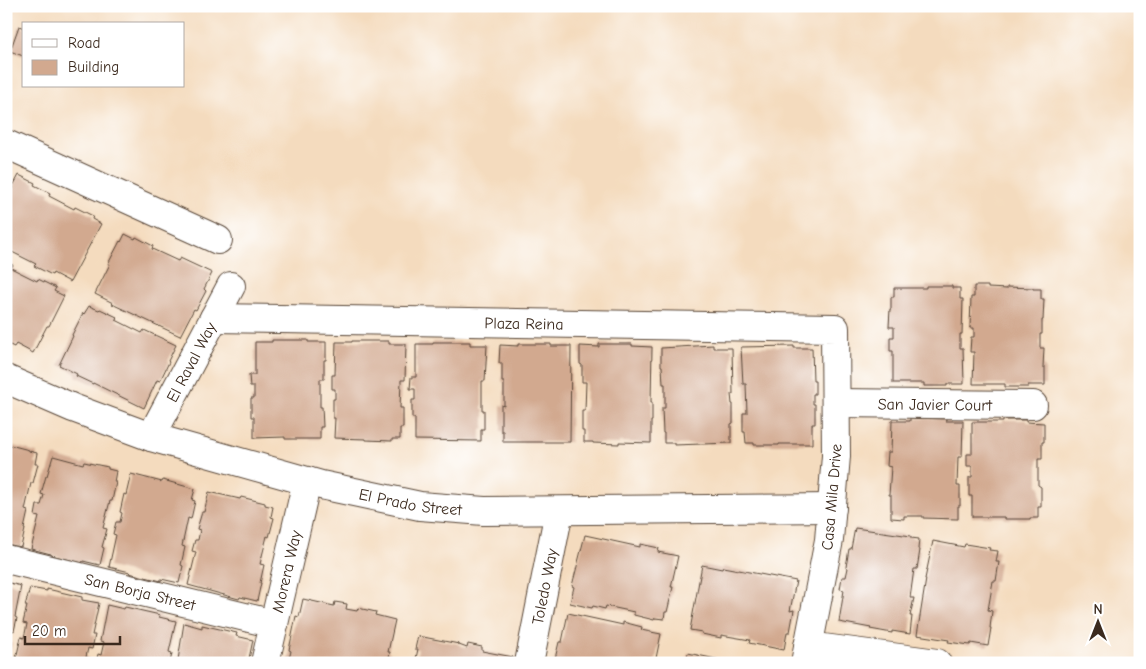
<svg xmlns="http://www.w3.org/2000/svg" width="1146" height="669" viewBox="0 0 1146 669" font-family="'Comic Neue',sans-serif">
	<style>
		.building { fill: #d2a98f }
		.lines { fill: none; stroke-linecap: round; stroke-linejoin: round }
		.minor-casing { stroke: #574536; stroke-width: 30 }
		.minor { stroke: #fff; stroke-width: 28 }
		.labels { text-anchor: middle; stroke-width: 4.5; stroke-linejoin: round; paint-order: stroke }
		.street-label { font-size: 16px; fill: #3b2a1e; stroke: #fff }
	</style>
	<rect width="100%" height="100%" fill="#fff"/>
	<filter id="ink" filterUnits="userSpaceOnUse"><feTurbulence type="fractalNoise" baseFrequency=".02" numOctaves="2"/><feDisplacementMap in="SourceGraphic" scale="10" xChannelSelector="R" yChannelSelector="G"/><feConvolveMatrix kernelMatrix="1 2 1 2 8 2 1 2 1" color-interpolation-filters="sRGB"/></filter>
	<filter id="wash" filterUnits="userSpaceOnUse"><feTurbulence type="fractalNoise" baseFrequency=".0096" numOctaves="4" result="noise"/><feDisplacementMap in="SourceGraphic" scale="20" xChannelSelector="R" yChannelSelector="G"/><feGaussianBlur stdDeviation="1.12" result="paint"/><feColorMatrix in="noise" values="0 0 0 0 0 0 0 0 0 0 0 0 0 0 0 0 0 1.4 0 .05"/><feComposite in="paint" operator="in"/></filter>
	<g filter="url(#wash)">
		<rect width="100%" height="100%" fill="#f4dbbe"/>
		<g id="blocks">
			<!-- building -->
			<path class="building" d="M19 26 24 28V53L23 56 10 51Z
				M19 175 35 183 34 185 50 193 49 196 74 209 75 207 93 216 92 219 101 224 70 282 53 273 52 275 34 266 36 264 6 249V195L9 189 11 190Z
				M125 234 135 239 136 237 153 246 152 249 178 261 180 258 212 273 204 289 206 291 196 310 194 309 180 336 112 304 113 303 95 294 110 264H108L120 241 121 242Z
				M6 262 13 265 11 268 37 281 38 279 56 288 54 291 64 296 49 326H47L33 353 16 344 14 347 6 343Z
				M926 286H952V288H960V299H963L962 334H960V348H963L964 384H947V386H924V383H893V351H890V337H894V327H889L890 309H891V297H894V288H926Z
				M974 286H988V288L1007 289V287L1033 288V289H1041V299H1044L1043 320H1042V334H1040V348H1044L1043 367H1045V385H1028V387H1005V384H973L974 352H970L971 337H974V328H970L971 297H974Z
				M89 306 99 310 100 309 117 317 116 320 142 333 144 330 176 345 168 361 169 362 160 381 157 380 144 408 93 383V384L76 376 77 374 59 365 73 336 72 335 83 313 84 314Z
				M272 340H308V342H326V360H324V379H320V407H322L323 427H320V439H285V437L254 438V417H251V398H254V387H250L249 375H255V342H272Z
				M352 341H389V344H406L405 380H401L400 408H403V428H400V439H392V441L366 440V439L334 438 335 418H333V399H335V389H332V375H335L336 342H352Z
				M433 342H470V345H487L485 381H482V410H484V429H481V441L415 440V418H412V400H415V389H410L411 377H416V344H433Z
				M518 344H551V346H571L570 442H503V431H501V405L504 406V382H502V363H499L500 345 518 346Z
				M599 344H632V346L652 347 651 402H652V421H651V443L619 442V444L593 443V442H584V431H582V411H585L586 382H582V365L580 364V346L599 347Z
				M713 345V348H732L733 394H731L732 404H733V423L731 424V443L674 445V443H664V433H663L662 408H665V384H663L662 366H661V348Z
				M794 346V348H812L813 381H815V394H813V404H815V424H812V444H779V445H754V443H746L745 432H743V413H747L746 384H743L741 347Z
				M910 418 946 419V421H963L962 457H958L957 486H960V506H958V519L923 518V516H904V519L891 518V495H889L891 467 887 466 888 452H891L892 421H910Z
				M1003 420H1026V422L1044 423V442H1042V459H1038V485L1041 487V507H1038V518H1030V519H1004V517H972V496H969V477H972V466H967V454H972V422H1003Z
				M6 444 29 450V451L37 453 35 464H38L33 483H31L25 510 28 511 24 529H25L21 547 6 544Z
				M53 456 83 464 84 462 108 467V469L116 471 114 482H116L112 501H110L103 528 107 529 102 547 104 548 100 565 83 561 82 563 51 555V554L31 549 39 517 35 516 37 505H41L44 495 41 494 46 476H47Z
				M131 474 162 482 163 480 195 489 192 500 195 501 191 519 188 518 182 546 185 547 181 565 183 566 179 583 161 579V581L129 573 130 572 109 567 116 535 113 534 116 522H120L122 513 120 512 124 494 126 495Z
				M209 492 240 499 241 497 265 503V505L273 507 271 517 274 518 269 537 267 536 260 564 264 565 260 583H261L257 601 240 597 239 599 188 585 196 552 192 551 195 540H198L200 530 197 529 202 512H204Z
				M855 528 911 536V538L919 539 918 549 920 550 917 569H914L910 598H914L910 616H912L910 634 892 631V633L870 629 871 628 839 622 844 590 840 589 842 577H846L848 568 846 567 849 549H851Z
				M585 535 640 547V544L659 548 658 552 678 556 671 587H673L667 612H665L664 619 655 618 654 620 634 615V612L606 606 605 609 593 606 592 608 570 603 574 587 572 586Z
				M933 541 964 547 965 544 990 548 989 550 998 551 996 562H999L996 581H993L988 610 992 611 990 628H991L988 646 971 643 970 645 948 642 949 640 917 635 926 579H925Z
				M702 565 722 569 723 567 796 581 790 611 794 610 790 632H787L784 650 749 643 750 640 721 635V638L702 634V632L690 630Z
				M6 582 21 586 15 617 17 618 14 631 11 630 9 640H11L10 643H12L7 663Z
				M30 588 47 591V589L82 597V600L99 603 92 635H95L92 649 88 648 86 657 89 659 88 663H15L21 637 24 638 27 624 23 623 27 606H25Z
				M303 599 334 606 335 602 347 604 346 609 357 611 358 608 376 612 375 615 395 620 388 652H390L388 663H288L291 651 289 650 296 616 299 617Z
				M107 605 124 609 125 607 160 615 159 617 176 621 169 652 172 653 170 663H96L98 654 101 655 104 642 100 641Z
				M568 613 623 625V622L642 627 641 630 661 634 655 663H554L559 642H562Z
				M184 623 202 628V625L237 633 236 636 253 640 248 663H181V660H178Z
				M418 636 459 644V645L467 648 468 644 482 647V651L513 657 512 663H415L418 649H415Z
				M688 653 730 662V663H686Z"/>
		</g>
	</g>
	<g filter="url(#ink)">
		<use href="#blocks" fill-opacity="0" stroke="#574536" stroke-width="1"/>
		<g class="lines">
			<defs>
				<g id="minor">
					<path d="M6 144 218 240"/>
					<path id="s1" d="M214 318 835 328 836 456 829 540 805 663"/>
					<path id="s2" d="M6 379 73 408 151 437 321 485 420 506 484 511 832 508"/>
					<path id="s3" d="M836 403 1033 405"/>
					<path id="s4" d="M151 437 231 286"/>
					<path id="s5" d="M6 559 274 624"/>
					<path d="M808 646 937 663"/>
					<path id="s6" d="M265 663 307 481"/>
					<path id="s7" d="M529 663 559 511"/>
				</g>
			</defs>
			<!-- minor casing -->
			<use href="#minor" class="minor-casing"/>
			<!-- minor -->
			<use href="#minor" class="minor"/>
		</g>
	</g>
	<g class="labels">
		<!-- street labels -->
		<g class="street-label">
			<text dy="6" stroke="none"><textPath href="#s1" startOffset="310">Plaza Reina</textPath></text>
			<text dy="6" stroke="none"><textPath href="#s4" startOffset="85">El Raval Way</textPath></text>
			<text dy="6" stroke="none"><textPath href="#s3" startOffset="99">San Javier Court</textPath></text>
			<text transform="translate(831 497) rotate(-85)" y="6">Casa Mila Drive</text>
			<text dy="6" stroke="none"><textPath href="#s2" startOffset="424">El Prado Street</textPath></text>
			<text dy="6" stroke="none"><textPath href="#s6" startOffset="94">Morera Way</textPath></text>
			<text dy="6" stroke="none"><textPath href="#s7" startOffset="78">Toledo Way</textPath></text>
			<text dy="6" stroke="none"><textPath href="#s5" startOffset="138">San Borja Street</textPath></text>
		</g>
	</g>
	<!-- margin -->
	<rect width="1146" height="669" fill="none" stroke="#fff" stroke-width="25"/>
	<!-- legend -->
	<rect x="22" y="22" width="162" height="65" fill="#ffffff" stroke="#b1aaa5"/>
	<rect x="32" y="39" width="25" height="8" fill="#ffffff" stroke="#b1aaa5"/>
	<text x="68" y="48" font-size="15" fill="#3b2a1e">Road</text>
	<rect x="32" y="60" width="25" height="15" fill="#d2a98f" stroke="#b1aaa5"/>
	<text x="68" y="72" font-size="15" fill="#3b2a1e">Building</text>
	<!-- north arrow -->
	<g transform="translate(1098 622)" stroke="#ffffff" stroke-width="4" paint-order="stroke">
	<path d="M0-4L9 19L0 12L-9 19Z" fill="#3b2a1e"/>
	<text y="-8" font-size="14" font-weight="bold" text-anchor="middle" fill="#3b2a1e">N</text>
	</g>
	<!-- scale -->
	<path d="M25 636v8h95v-8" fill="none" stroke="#3b2a1e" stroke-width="2.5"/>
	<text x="32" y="636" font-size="15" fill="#3b2a1e" stroke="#ffffff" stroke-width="4" paint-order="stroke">20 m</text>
</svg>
